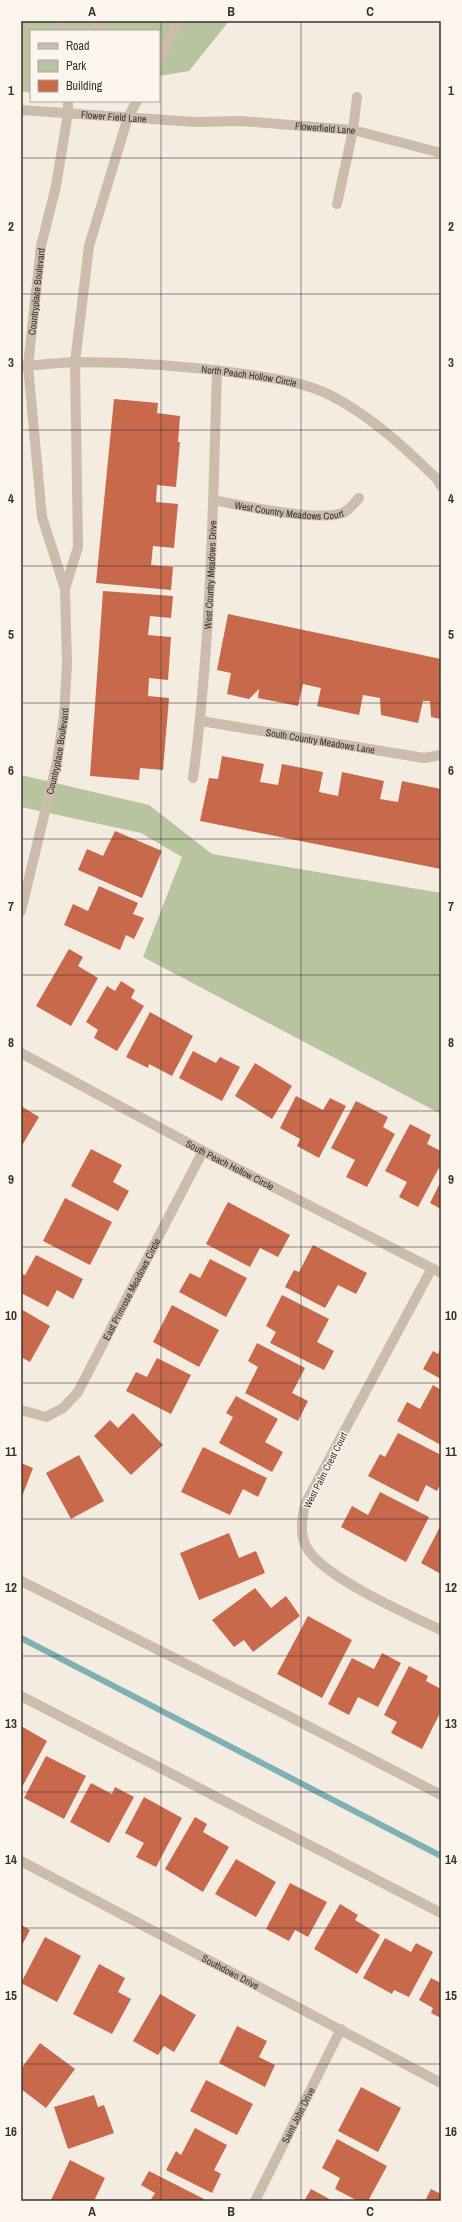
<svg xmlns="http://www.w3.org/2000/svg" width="462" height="2222" viewBox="0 0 462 2222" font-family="'Archivo Narrow',sans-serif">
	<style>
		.green { fill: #b8c4a0 }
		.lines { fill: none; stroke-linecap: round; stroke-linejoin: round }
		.stream { stroke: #7fb0b2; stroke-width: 6 }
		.building { fill: #c8694b }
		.lane { stroke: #cdbbac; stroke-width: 10 }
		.street { stroke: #cdbbac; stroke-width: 10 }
		.grid { fill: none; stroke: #3b302b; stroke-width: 1; stroke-opacity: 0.55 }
		.labels { text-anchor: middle; stroke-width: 3; stroke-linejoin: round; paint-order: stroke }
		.street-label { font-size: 10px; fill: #3b302b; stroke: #fbf5ee }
		.neatline { fill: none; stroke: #3b302b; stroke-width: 1.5 }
		.grid-label { font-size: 13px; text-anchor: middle; font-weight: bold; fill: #3b302b }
	</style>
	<rect width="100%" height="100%" fill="#f4ebe1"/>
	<!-- green -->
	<path class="green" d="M21 21H229L189 71 159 76V31H31V93L21 91Z
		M21 775 149 805 212 854 441 893V1114L143 957 182 857 141 833 21 807Z"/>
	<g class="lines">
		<!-- stream -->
		<path class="stream" d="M21 1638 441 1856"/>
	</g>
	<!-- building -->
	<path class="building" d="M114 399 158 403 157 413 180 416 178 442H180L176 487 157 485 156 502 178 504 174 548 153 546 151 565 173 567 171 590 96 583Z
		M103 591 173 596 171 618 150 616 148 635 171 637 168 680 149 678 148 696 169 698 163 770 140 768 139 780 90 776Z
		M228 614 441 659V719L431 717 430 701H423L418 723 381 715 380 698 363 695 359 715 317 706 321 688 303 684 298 706 258 698 259 689 249 699 227 694 231 673 217 670Z
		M222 756 264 764 260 782 278 785 282 764 323 772 319 792 338 796 342 772 384 781 380 799 398 802 402 781 441 789V869L200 821 209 778 218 779Z
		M115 831 162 851 142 898 78 870 87 849 103 856Z
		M99 886 138 903 133 914 144 918 134 939 126 935 120 950 64 925 73 904 88 911Z
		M69 949 83 957 78 966 98 978 71 1026 36 1006Z
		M121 981 135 990 131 998 144 1006 117 1051 94 1038 98 1030 86 1022 107 986 115 991Z
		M150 1012 193 1036 172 1076 149 1064 148 1068 126 1057Z
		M193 1051 216 1063 220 1057 240 1067 222 1101 179 1078Z
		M255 1063 292 1086 272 1119 235 1096Z
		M296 1096 323 1110 330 1098 346 1106 319 1158 297 1146 300 1139 280 1128Z
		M356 1101 388 1117 383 1127 395 1134 367 1187 346 1177 355 1160 331 1148Z
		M21 1106 39 1117 21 1147Z
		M410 1124 431 1135 427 1144 441 1151V1164L418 1207 399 1197 407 1182 385 1171Z
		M91 1149 122 1165 113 1182 129 1191 118 1211 71 1186Z
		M441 1181V1209L430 1203Z
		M65 1198 112 1222 90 1265 43 1241Z
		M228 1202 290 1235 278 1257 260 1248 250 1267 206 1244Z
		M313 1245 367 1273 356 1294 338 1285 325 1308 285 1287 294 1270 299 1272Z
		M36 1255 83 1279 73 1299 57 1290 48 1307 21 1293V1279L23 1274 25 1275Z
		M210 1259 247 1278 226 1317 179 1292 190 1273 200 1278Z
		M282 1295 329 1319 317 1342 334 1351 324 1370 270 1343 276 1332 266 1326Z
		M172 1305 219 1330 199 1367 153 1342Z
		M21 1309 50 1326 30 1362 21 1357Z
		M257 1343 305 1368 292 1393 308 1401 298 1421 245 1393 258 1367 248 1361Z
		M441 1349V1379L423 1369 433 1351 438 1354Z
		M157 1358 191 1375 171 1414 126 1391 136 1372 147 1377Z
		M433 1385 441 1390V1445L397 1421 407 1402 420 1409Z
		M236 1396 278 1419 265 1442 283 1452 272 1472 219 1443 233 1417 226 1413Z
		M133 1413 163 1445 131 1475 94 1436 110 1420 118 1428Z
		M398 1433 441 1455V1483L437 1491 426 1485 418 1502 368 1476 380 1454 385 1457Z
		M203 1447 267 1478 258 1497 243 1489 230 1515 181 1492Z
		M79 1455 104 1501 71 1519 46 1473Z
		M21 1463 33 1468 21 1499Z
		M380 1492 429 1517 406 1562 341 1527 352 1506 368 1515Z
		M441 1525V1574L421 1563Z
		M229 1533 239 1558 256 1551 265 1573 199 1600 180 1553Z
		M255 1588 271 1608 286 1596 300 1616 253 1652 244 1640 234 1647 212 1620Z
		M308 1616 352 1640 322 1698 277 1674Z
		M382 1653 401 1663 378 1707 358 1697 349 1715 328 1704 352 1658 374 1669Z
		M409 1666 428 1676 426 1681 441 1689V1711L422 1749 391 1733 397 1722 384 1715Z
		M21 1726 47 1741 21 1789Z
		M46 1756 86 1776 64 1819 24 1798Z
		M91 1783 112 1794 115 1787 134 1797 109 1843 70 1822Z
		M144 1797 182 1818 156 1867 136 1857 144 1843 125 1833Z
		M195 1817 207 1824 203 1832 229 1847 203 1892 165 1869Z
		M236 1859 276 1882 256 1917 215 1894Z
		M290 1883 327 1902 308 1937 295 1930 289 1941 266 1929Z
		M340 1904 358 1915 355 1920 380 1935 357 1974 314 1949Z
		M21 1925 30 1930 21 1947Z
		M45 1937 81 1956 57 2002 21 1983Z
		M385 1938 411 1952 416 1943 433 1952 409 1997 394 1990 392 1994 363 1978Z
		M99 1964 125 1978 118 1992 131 1999 112 2034 73 2014Z
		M431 1978 441 1983V2018L431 2013 433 2008 419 2000Z
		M160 1994 196 2015 174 2052 164 2046 158 2055 133 2041Z
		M237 2026 267 2041 259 2057 275 2065 265 2087 219 2063Z
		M40 2043 75 2069 46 2108 21 2089V2069Z
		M206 2080 253 2104 237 2135 190 2111Z
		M361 2087 401 2108 378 2152 338 2131Z
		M94 2095 98 2107 104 2105 114 2133 68 2149 54 2107Z
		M195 2128 227 2145 214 2170 221 2174 212 2193 166 2170 176 2151 181 2155Z
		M337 2139 387 2166 368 2201H358L335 2189 340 2178 322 2168Z
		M70 2160 105 2178 94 2201 51 2200Z
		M149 2171 204 2199 203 2201H150L155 2193 141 2185Z
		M311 2189 333 2201H304Z
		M431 2189 441 2194V2201H425Z"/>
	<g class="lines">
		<!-- lane -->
		<path class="lane" d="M21 1581 240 1691 441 1795
			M21 1696 441 1913"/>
		<!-- street -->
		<g class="street">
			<path d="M60 21 62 31"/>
			<path d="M93 21 104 31"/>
			<path d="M159 59 179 21"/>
			<path id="s1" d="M21 110 195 122 241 121 353 130 441 153"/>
			<path d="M337 204 353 130 357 97"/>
			<path id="s2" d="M21 366C39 365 57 363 76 362 132 362 189 366 245 374 273 378 304 382 330 395 371 416 404 447 437 479L441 486"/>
			<path id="s3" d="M213 500C238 505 327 524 346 511 351 508 355 502 359 498"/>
			<path d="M65 589 78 547 75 362 89 246 128 117 137 101"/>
			<path id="s4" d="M201 721 424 758 441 755"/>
			<path id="s5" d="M193 778C211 644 213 505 217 370"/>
			<path id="s6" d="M21 911 57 762 64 716 67 664 65 589 42 517 28 366 41 246 56 186 68 113V101"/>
			<path id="s7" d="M21 1053 203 1151 441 1273"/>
			<path d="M432 1268 305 1504C302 1519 299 1534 307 1548 323 1577 409 1615 441 1630"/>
			<path id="s8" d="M21 1410 46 1417 63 1408 78 1392 203 1151"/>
			<path id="s9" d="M21 1861 441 2083"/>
			<path id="s10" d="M255 2201 341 2029"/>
		</g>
	</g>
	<!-- grid -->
	<path class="grid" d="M161 21V2201M301 21V2201M21 158H441M21 294H441M21 430H441M21 566H441M21 703H441M21 839H441M21 975H441M21 1111H441M21 1247H441M21 1383H441M21 1519H441M21 1656H441M21 1792H441M21 1928H441M21 2064H441"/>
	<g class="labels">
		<!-- street labels -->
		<g class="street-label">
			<text dy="4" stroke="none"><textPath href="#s1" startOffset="93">Flower Field Lane</textPath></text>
			<text dy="4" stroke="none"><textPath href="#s1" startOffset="305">Flowerfield Lane</textPath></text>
			<text dy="4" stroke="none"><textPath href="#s6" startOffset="629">Countryplace Boulevard</textPath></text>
			<text dy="4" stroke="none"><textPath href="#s2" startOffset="229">North Peach Hollow Circle</textPath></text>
			<text dy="4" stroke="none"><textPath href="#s3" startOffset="77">West Country Meadows Court</textPath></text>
			<text dy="4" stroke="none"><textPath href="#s5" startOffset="204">West Country Meadows Drive</textPath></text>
			<text dy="4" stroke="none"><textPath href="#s4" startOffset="121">South Country Meadows Lane</textPath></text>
			<text dy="4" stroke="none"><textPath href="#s6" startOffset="164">Countryplace Boulevard</textPath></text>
			<text dy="4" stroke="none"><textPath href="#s7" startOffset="237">South Peach Hollow Circle</textPath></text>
			<text dy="4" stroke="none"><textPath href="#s8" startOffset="183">East Primrose Meadows Circle</textPath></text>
			<text transform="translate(325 1470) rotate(-63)" y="4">West Palm Crest Court</text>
			<text dy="4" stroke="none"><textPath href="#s9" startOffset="237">Southdown Drive</textPath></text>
			<text dy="4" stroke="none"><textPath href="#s10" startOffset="96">Saint John Drive</textPath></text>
		</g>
	</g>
	<!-- border -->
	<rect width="462" height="2222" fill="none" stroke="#fbf5ee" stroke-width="44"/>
	<!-- legend -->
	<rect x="30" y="30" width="130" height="72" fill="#fbf5ee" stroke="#aea6a0"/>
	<rect x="38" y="43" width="20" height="6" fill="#cdbbac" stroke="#aea6a0"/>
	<text x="66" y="50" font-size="12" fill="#3b302b">Road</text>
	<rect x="38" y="60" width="20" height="12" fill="#b8c4a0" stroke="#aea6a0"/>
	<text x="66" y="70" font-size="12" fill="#3b302b">Park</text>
	<rect x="38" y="80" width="20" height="12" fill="#c8694b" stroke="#aea6a0"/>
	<text x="66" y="90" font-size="12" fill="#3b302b">Building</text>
	<rect x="22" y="22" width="418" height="2178" class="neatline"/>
	<g class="grid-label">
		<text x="92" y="16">A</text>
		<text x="231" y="16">B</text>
		<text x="370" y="16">C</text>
		<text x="11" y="95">1</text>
		<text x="451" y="95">1</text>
		<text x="11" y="231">2</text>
		<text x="451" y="231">2</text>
		<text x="11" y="367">3</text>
		<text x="451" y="367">3</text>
		<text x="11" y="503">4</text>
		<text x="451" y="503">4</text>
		<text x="11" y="639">5</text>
		<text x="451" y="639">5</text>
		<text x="11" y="775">6</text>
		<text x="451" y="775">6</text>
		<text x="11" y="911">7</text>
		<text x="451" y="911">7</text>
		<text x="11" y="1047">8</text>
		<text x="451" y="1047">8</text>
		<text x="11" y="1184">9</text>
		<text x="451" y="1184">9</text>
		<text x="11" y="1320">10</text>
		<text x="451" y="1320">10</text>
		<text x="11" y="1456">11</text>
		<text x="451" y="1456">11</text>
		<text x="11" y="1592">12</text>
		<text x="451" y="1592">12</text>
		<text x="11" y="1728">13</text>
		<text x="451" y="1728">13</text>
		<text x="11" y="1864">14</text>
		<text x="451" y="1864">14</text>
		<text x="11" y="2000">15</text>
		<text x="451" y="2000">15</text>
		<text x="11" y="2136">16</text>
		<text x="451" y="2136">16</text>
		<text x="92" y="2216">A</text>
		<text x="231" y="2216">B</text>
		<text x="370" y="2216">C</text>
	</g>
</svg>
